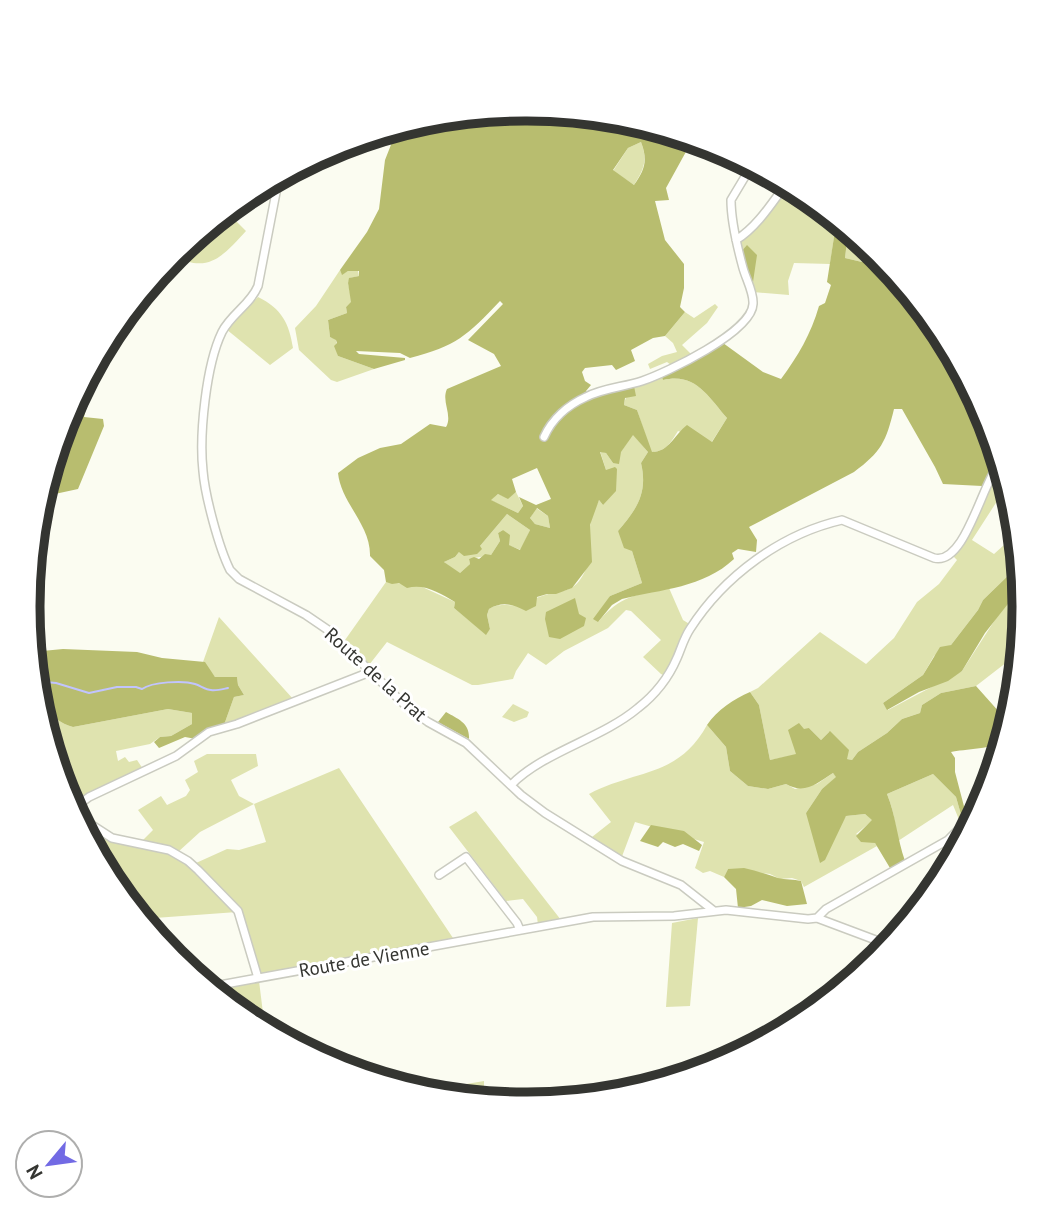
<svg xmlns="http://www.w3.org/2000/svg" width="1052" height="1213" viewBox="0 0 1052 1213" font-family="'PT Sans',sans-serif">
	<style>
		.green { fill: #dfe3af }
		.forest { fill: #b8bd6f; fill-rule: evenodd }
		.lines { fill: none; stroke-linecap: round; stroke-linejoin: round }
		.stream { stroke: #c1c4fe; stroke-width: 2 }
		.minor-casing { stroke: #cacbc0; stroke-width: 10 }
		.minor { stroke: #fff; stroke-width: 7 }
		.labels { text-anchor: middle; stroke-width: 6; stroke-linejoin: round; paint-order: stroke }
		.street-label { font-size: 19px; fill: #343531; stroke: #fff }
		.rim { fill: none; stroke: #343531; stroke-width: 9 }
	</style>
	<rect width="100%" height="100%" fill="#fbfcf1"/>
	<!-- green -->
	<path class="green" d="M641 142C648 160 644 169 634 185L613 171 628 148Z
		M789 185 803 193 843 225 834 237 830 264 794 263 788 281 789 295 753 292 739 245Z
		M235 205 232 217 246 231C223 256 208 275 173 255Z
		M851 232 863 242 853 247 869 248 870 253 862 262 845 258 848 233Z
		M340 270 342 274 348 271H358L359 276 350 278 348 283 352 302 346 307 347 313 328 320 330 337 336 339 338 356 374 369 337 382 331 380 299 350 295 328 316 306Z
		M258 297C282 309 289 323 293 348L270 365 226 329Z
		M715 304 718 307 707 323 682 345 692 355 671 365 667 362 650 369 648 364 662 356 677 352 673 343 665 336 685 312 694 318Z
		M661 375 663 380C695 372 708 396 727 418L711 443 678 431C671 442 666 452 651 452L637 410 624 405C627 386 644 382 661 375Z
		M633 434 648 452 641 463C648 493 637 509 618 531L632 551 642 583 610 596 598 622C621 595 636 595 669 588L683 620 691 625 666 676 661 674 643 657 661 640 631 611 626 610 608 628 564 651 546 665 528 653 516 671 513 679 478 685H472L387 642 369 665 345 640 386 582 418 585 455 602 454 608 486 634 490 629 487 615 489 609C499 603 505 606 515 605 524 605 534 598 542 596 563 588 574 596 586 569 594 551 588 542 590 526 591 516 595 508 599 500L603 505 606 470 600 451 606 453 613 463Z
		M993 477 1003 486 1007 485 1012 501 1001 495 972 540 994 554 1014 536 1016 529 1020 568 1017 567 983 600 978 610 951 645 934 656 923 675 883 703 888 710 962 671 1011 595 1022 586 1024 607 1020 652 976 686 941 693 922 705 920 713 902 719 887 733 858 752 852 760 847 759 829 732 821 740 809 728 796 755 770 760 759 705 750 692 758 688 820 632 866 664 894 638 917 602 939 584 957 560 953 556 958 549Z
		M516 492 523 506 518 513 490 500 498 494 508 498Z
		M536 508 548 516 550 528 535 524 530 518Z
		M507 514 530 530 521 550 508 545 503 530 498 533 500 541 491 555 469 559 470 564 459 574 444 562 455 557 459 552 480 546Z
		M219 617 294 700 224 725 234 697 244 695 238 685 237 677H215L203 662Z
		M513 704 529 712 527 717 514 722 502 717Z
		M168 709 192 713V724L171 736 160 737 150 744 116 751 118 761 125 757 129 762 137 760 143 769 75 803 74 812 66 797 40 713C53 714 60 724 73 727Z
		M707 725 726 747 730 771 748 786 768 789 786 784 795 789 817 784 833 773 837 777 822 789 806 813 839 827 846 816 865 814 873 820 856 834 875 843 877 846 804 887 801 881 792 878 780 879 770 874 728 869 724 877 710 871 703 873 695 868 704 842 635 822 621 859 592 837 611 822 589 794C636 769 678 778 707 725Z
		M207 754H256L258 766 231 780 239 796 254 804 339 768 455 941 260 976 242 913 196 863 227 849 239 850 266 842 254 804 200 832 178 852 140 843 153 830 138 810 161 796 167 805 186 796 190 790 185 780 198 772 194 761Z
		M933 774 956 797 962 818 960 822 953 805 898 841C895 824 894 811 887 794Z
		M476 811 561 920 538 925 537 917 523 899 506 901 449 827Z
		M76 817 109 839 169 852 190 865 237 912 141 919 112 883Z
		M698 918 690 1006 666 1007 672 923Z
		M259 981 265 1029 249 1020 211 989Z
		M484 1081V1100L446 1097 443 1088Z"/>
	<!-- forest -->
	<path class="forest" d="M526 109 624 118 693 139 666 188 669 200 655 201 665 240 684 264V288L680 307 685 312 665 336 653 338 631 350 635 361 616 370 612 365 585 368 582 372 585 381 591 385 586 391 588 397 634 386 636 396 625 398 624 405 637 410 652 452C669 452 674 435 687 425L712 442 727 418C708 396 695 372 663 380L661 375 723 343 763 372 781 379C798 356 811 334 819 306L825 303 831 285 827 282 834 237 843 225 851 232 848 233 845 258 862 262 870 253 869 249 855 254 853 247 863 242 878 255 892 271 888 274 887 283H902L940 330 986 416 1000 460 982 486 943 484 935 467 902 409H894C886 442 881 452 854 472L749 527 757 540 756 552 738 549 732 553 734 559C703 588 662 589 622 599L612 605 598 622 593 619 610 596 642 583 632 551 624 548 618 531C637 509 648 493 641 463L648 452 633 435 621 452 619 464 613 463 606 453 600 452 606 470 615 467 617 469 616 491 603 505 599 500 590 525 592 562 572 588 556 594H547L537 597 536 606 526 611C513 604 502 601 489 609L487 615 490 629 486 635 454 608 455 602C440 593 424 583 407 588L399 583 392 584 386 582 384 570 370 556C371 525 341 503 338 473L358 458 380 448 401 444 430 424 446 427C453 415 441 402 447 389L501 366 494 354 468 340 503 304 500 301C467 336 456 346 410 358L400 353 356 351 359 354 405 358V360L374 369 338 356 334 346 337 343 336 340 330 337 328 320 347 313 346 307 351 302 348 283 349 278 359 276V271H348L342 275 340 270 367 232 379 209 385 160 398 127 429 118ZM641 142C648 160 645 170 634 185L613 170 628 148ZM537 468 551 499 536 505 519 497 523 506 518 513 491 500 498 494 508 499 516 492 512 479ZM537 508 548 516 550 528 535 524 530 518ZM507 514 530 530 520 550 509 545 510 535 503 530 498 533 500 541 491 555 485 554 479 559 474 557 469 559 470 564 460 573 444 562 455 557 459 552 464 556 477 554 482 549 480 546Z
		M747 245 757 255 753 282H750L741 252Z
		M92 367 89 382 91 389 84 417 103 419 104 426 78 489 41 497 66 416Z
		M35 531C40 552 51 569 30 583Z
		M1017 567 1020 568 1022 586 1011 595V600L985 633 962 671 948 681 919 692 887 710 883 703 923 675 940 647 951 645 978 610 983 600Z
		M575 598 579 614 586 618 584 626 560 639 549 637 545 619 546 612Z
		M63 649 137 652 162 658 205 662 215 677H237L238 685 244 695 234 697 224 725 196 739 185 737 159 748 154 742 160 737 171 736 192 724V713L168 709 73 727C60 724 53 714 40 713L32 652Z
		M976 686 1009 723C1007 728 1006 735 1003 740 997 749 963 749 951 752L955 758V772L966 814 962 818 956 797 933 774 887 794C896 816 897 838 905 861L890 868 875 843 861 842 856 836 872 820 865 814 846 816 825 860 820 863 806 813 822 789 836 777 833 773C817 783 805 795 786 784L768 789 748 786 730 771 726 747 707 725C717 710 734 699 750 692L759 705 770 760 796 754 788 730 799 723 804 729 809 728 821 740 830 731 849 750 847 759 852 760 858 752 887 733 902 719 920 713 922 705 941 693Z
		M446 712C458 719 470 723 469 739L438 722Z
		M651 825 684 831 702 845 699 851 683 844 675 847 663 842 658 847 640 841Z
		M744 868C756 871 767 874 778 878 785 880 794 879 801 881L807 904 787 906 762 900 751 906 738 908 736 889 724 877 728 869Z"/>
	<g class="lines">
		<!-- stream -->
		<path class="stream" d="M35 681 56 683 89 693 117 687H136L142 689C152 682 183 680 195 684 201 686 206 690 211 690 216 691 223 689 228 688"/>
		<defs>
			<path id="minor" d="M279 177 258 286C250 305 231 314 222 332 206 365 199 435 203 471 205 496 219 548 230 570L239 579 306 615 328 630 407 707 428 722 466 743 521 795 545 813 622 861 681 885 714 911
				M736 240C757 227 772 203 786 184
				M544 437C552 419 568 405 586 397 603 388 624 387 642 381 666 373 752 332 753 304 754 293 746 279 743 268 737 246 731 222 731 200L752 165
				M511 785C543 752 601 739 638 708 656 694 668 679 677 658 681 649 684 638 690 629 724 576 781 534 842 520L934 558C965 566 982 483 1000 462
				M439 875 466 857 517 923 520 930
				M817 918 826 909 948 840 962 826 988 789
				M258 978 238 911 198 870 188 861 169 850 112 838 81 818 77 812V806L89 797 176 756 209 732 237 724 370 672
				M209 987 593 917 674 916 726 910 808 919 817 918 889 945
				M713 1068 726 1062"/>
		</defs>
		<!-- minor casing -->
		<use href="#minor" class="minor-casing"/>
		<!-- minor -->
		<use href="#minor" class="minor"/>
	</g>
	<g class="labels">
		<!-- street labels -->
		<g class="street-label">
			<text transform="translate(376 674) rotate(42)" y="7">Route de la Prat</text>
			<text transform="translate(364 959) rotate(-10)" y="7">Route de Vienne</text>
		</g>
	</g>
	<!-- crop -->
	<path d="M0 0H1052V1213H0ZM525 121H527A485 485 0 0 1 1012 606V607A485 485 0 0 1 527 1092H525A485 485 0 0 1 40 607V606A485 485 0 0 1 525 121Z" fill="#fff" fill-rule="evenodd"/>
	<path class="rim" d="M525 121H527A485 485 0 0 1 1012 606V607A485 485 0 0 1 527 1092H525A485 485 0 0 1 40 607V606A485 485 0 0 1 525 121Z"/>
	<!-- north arrow -->
	<g transform="translate(49 1164) rotate(241)"><circle r="33" fill="#ffffff" stroke="#aeaead" stroke-width="2"/>
	<path d="M0-5L12 26L0 18L-12 26Z" fill="#726ae4"/>
	<text y="-10" font-size="19" font-weight="bold" text-anchor="middle" fill="#343531">N</text>
	</g>
</svg>
